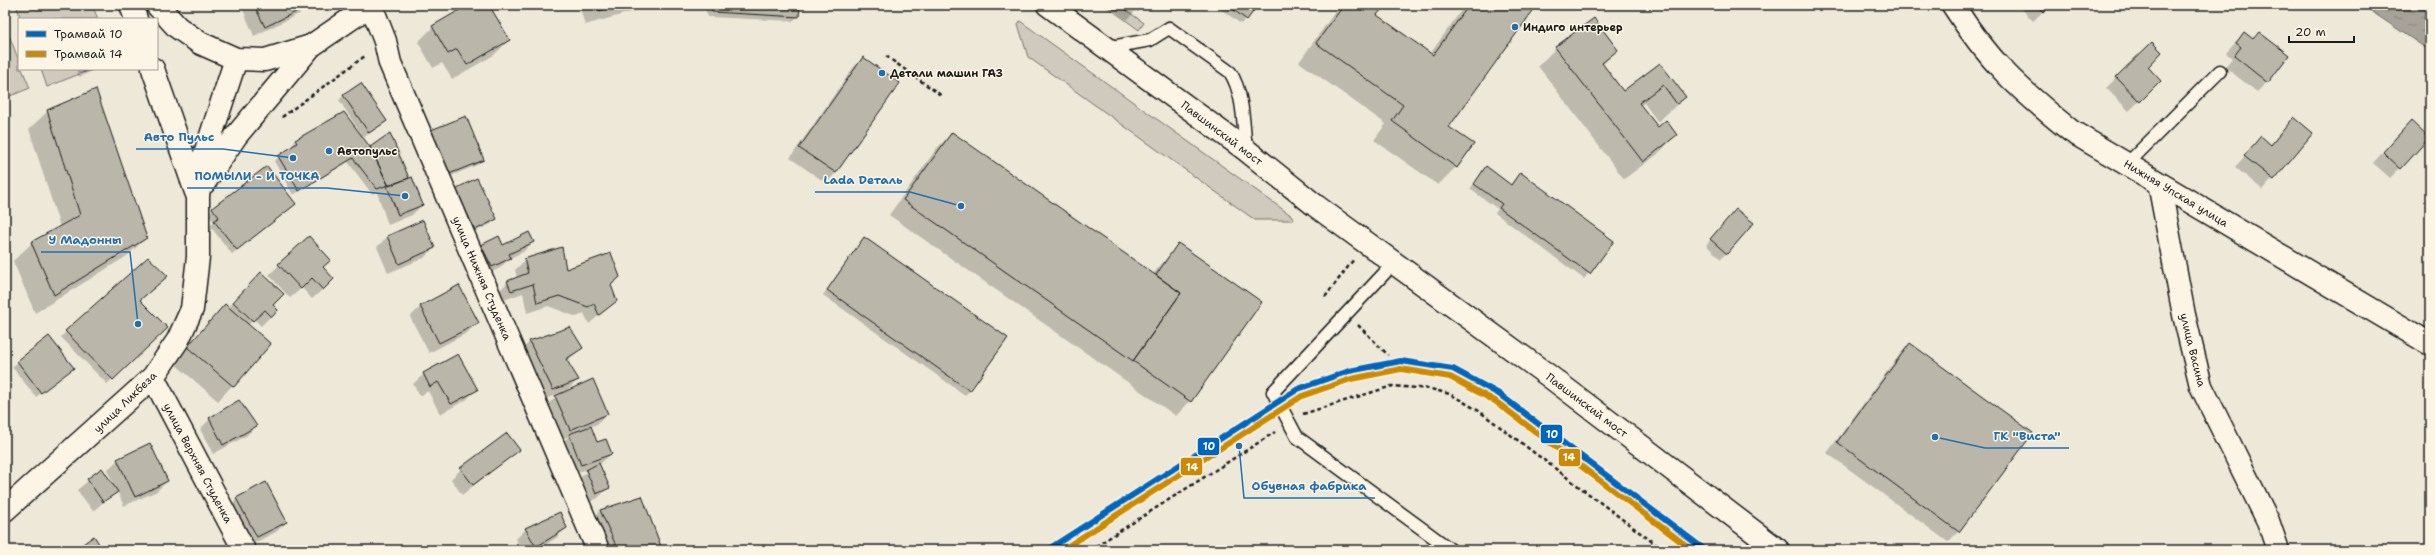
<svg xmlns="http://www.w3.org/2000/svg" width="2435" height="555" viewBox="0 0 2435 555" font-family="'Shantell Sans',sans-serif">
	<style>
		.green { fill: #cfcabd; stroke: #76736c }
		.water { fill: url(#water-ripples); stroke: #6f6c67 }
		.shadow { fill: #0003 }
		.building { fill: #bab6aa; stroke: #1c1c1c }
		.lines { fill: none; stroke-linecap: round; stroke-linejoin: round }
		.service-casing { stroke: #1c1c1c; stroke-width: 15 }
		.minor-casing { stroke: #1c1c1c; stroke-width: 25 }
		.secondary-casing { stroke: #1c1c1c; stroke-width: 25 }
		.path { stroke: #1c1c1c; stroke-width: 2.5; stroke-dasharray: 4 3; stroke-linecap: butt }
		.service { stroke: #fcf5e5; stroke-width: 12 }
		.minor { stroke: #fcf5e5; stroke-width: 22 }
		.secondary { stroke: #fcf5e5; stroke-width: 22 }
		.tram-1-casing { stroke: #fcf5e5; stroke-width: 9 }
		.tram-2-casing { stroke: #fcf5e5; stroke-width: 9 }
		.tram-1 { stroke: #0065bd; stroke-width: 6 }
		.tram-2 { stroke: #cb8a06; stroke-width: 6 }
		.poi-dot { fill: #1f6fb2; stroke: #fcf5e5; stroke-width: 1.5 }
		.labels { text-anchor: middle; stroke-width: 3; stroke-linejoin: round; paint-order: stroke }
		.poi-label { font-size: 11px; font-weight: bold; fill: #1c1c1c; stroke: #fcf5e5; text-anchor: start }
		.street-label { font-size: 11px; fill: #1c1c1c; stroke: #fcf5e5 }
		.leader { fill: none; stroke: #1f6fb2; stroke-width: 1.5 }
		.callout-dot { fill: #1f6fb2; stroke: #fcf5e5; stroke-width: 1.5 }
		.callout-label { font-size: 12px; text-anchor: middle; font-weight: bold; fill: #1f6fb2; stroke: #fcf5e5; stroke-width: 3; stroke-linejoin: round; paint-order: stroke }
		.line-badge { stroke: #fcf5e5; stroke-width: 1.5 }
		.badge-label { font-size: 11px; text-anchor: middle; font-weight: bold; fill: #fff }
	</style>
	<defs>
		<pattern id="water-ripples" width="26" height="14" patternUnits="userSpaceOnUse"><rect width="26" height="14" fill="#a7a299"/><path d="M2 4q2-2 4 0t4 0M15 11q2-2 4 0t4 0" fill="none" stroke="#87837c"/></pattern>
	</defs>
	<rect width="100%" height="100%" fill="#eee8d9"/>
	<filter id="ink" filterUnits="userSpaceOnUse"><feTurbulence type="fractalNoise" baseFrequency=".025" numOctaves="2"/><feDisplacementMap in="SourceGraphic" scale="8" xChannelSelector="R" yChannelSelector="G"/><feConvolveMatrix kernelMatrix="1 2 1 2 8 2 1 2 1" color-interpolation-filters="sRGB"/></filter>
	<g filter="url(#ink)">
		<!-- green -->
		<path class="green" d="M16 5H92L98 19H21Z
			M1105 5H1119L1144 23 1139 30Z
			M1020 21 1292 216 1294 220H1255L1028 57 1018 24Z
			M5 25 19 61V69H22L30 88 5 98Z
			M41 69H92L47 87Z"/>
		<!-- water -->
		<path class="water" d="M2362 5H2430V51Z"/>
		<!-- shadow -->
		<path class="shadow" d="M241 5H309L299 14 254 36Z
			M470 5H488L509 40 494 55 452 79 442 63 433 68 418 42 433 27Z
			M579 5H657L585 25Z
			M704 5H799L798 16 793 21 708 17Z
			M1107 5H1141L1127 20Z
			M1215 5H1257L1241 24Z
			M1340 5H1383L1376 15 1430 54 1465 5H1535L1448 127 1456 167 1438 185 1374 140 1386 124 1299 62Z
			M2018 5H2050L2033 21Z
			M2244 33 2267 82 2257 92 2225 67 2232 58 2226 53Z
			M2152 43 2146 67 2160 81 2129 111 2106 88Z
			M1556 48 1617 50 1602 65 1623 92 1660 64 1685 97 1658 122 1644 103 1640 106 1657 128 1676 135 1658 154 1624 179 1538 66Z
			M863 58 836 173 826 183 790 158 853 68Z
			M76 69H97L79 77Z
			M344 95 386 121 363 138 370 148 389 135 422 205 412 215 388 225 377 192 372 194 348 162 293 195 274 161 292 147 291 146 296 141 361 134 339 100Z
			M48 111 146 238 127 256 35 313 13 261 32 243 60 227 29 129Z
			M465 117 482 160 477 165 444 179 426 136 431 131Z
			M2294 118 2312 133 2263 190 2235 167 2261 138 2270 145Z
			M2401 132 2400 168 2390 178 2373 163Z
			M952 133 1153 274 1178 245 1190 401 1176 416 889 215 937 148Z
			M1482 173 1510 185 1520 173 1613 241 1584 279 1495 213 1498 209 1470 189Z
			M450 194 496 219 491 224 470 234Z
			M290 208 232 254 210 226 214 222 208 214 213 209Z
			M1731 215 1752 224 1721 259 1706 245Z
			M423 221 434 248 424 258 388 273 377 247 387 237Z
			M864 238 970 390 965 395 823 295Z
			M533 242 523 252 510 258 500 268 482 277 472 256 482 245 503 246Z
			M525 260 566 270 619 277 610 286 616 301 589 324 584 313 577 317 548 306 527 313 523 293 501 301 498 292 508 282 517 278 515 270Z
			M279 265 322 267 323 289 312 299 302 288 290 298 269 275Z
			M261 274 272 305 277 310 261 326 254 319 248 325 270 344 218 401 174 363 211 320 225 305 228 308Z
			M162 281 139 301 166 328 107 384 61 337 66 332Z
			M458 287 477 322 467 333 429 353 410 317 420 307Z
			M569 329 582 348 567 361 578 380 565 392 607 414 597 424 590 427 596 443 611 454 599 465 608 488 598 498 586 504 577 481 590 468 571 475 560 445 569 436 560 440 545 407 559 394 542 400 519 352 530 342Z
			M49 337 73 368 36 397 12 367Z
			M1910 344 2031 433 1958 532 1948 542 1827 453 1900 354Z
			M424 374 476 390 466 400 440 414 428 391 420 396 413 384Z
			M210 419 256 426 246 436 213 454 200 429Z
			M518 450 462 495 451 479 461 469Z
			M118 460 167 481 157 491 124 506 117 491 93 511 77 490 101 470 116 489 107 470Z
			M266 484 286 522 276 532 246 547 226 509 237 499Z
			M641 497 661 549 603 550 590 521 600 511Z
			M566 528 556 538 537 550H522L516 539 526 529Z"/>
		<!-- building -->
		<path class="building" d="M254 5H310L265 27Z
			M468 5H489L510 40 467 65 457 49 448 54 432 26Z
			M598 5H621L599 11Z
			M710 5H800L799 17 712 12Z
			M1130 5H1142L1138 11Z
			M1227 5H1258L1247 20Z
			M1344 5H1385L1377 15 1433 55 1469 5H1537L1449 127 1474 144 1457 168 1392 121 1403 105 1316 43Z
			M2037 5H2051L2043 12Z
			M1594 18 1618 50 1602 63 1623 91 1660 63 1686 97 1677 104 1663 85 1639 103 1658 127 1666 120 1677 135 1643 162 1555 47Z
			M2244 32 2253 39 2259 32 2289 55 2268 83 2234 56 2241 47 2236 43Z
			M2152 42 2162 52 2148 67 2161 81 2140 102 2116 77Z
			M863 57 900 83 836 173 799 148Z
			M83 69H94L84 72Z
			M361 83 387 121 369 133 343 95Z
			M96 89 147 238 54 295 31 242 80 215 47 110Z
			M344 112 370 147 388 185 377 189 353 158 299 191 278 156 297 143 295 140Z
			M466 116 484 160 449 174 431 130Z
			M2294 117 2313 133 2274 180 2244 156 2261 136 2271 145Z
			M2411 121 2429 138 2401 169 2383 152Z
			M952 132 1181 293 1133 361 903 200Z
			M390 133 409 178 389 186 370 147Z
			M267 166 296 204 237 250 214 221 219 217 212 208Z
			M1486 166 1511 185 1520 172 1614 241 1590 274 1499 208 1502 204 1474 184Z
			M412 177 423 205 398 215 387 186Z
			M477 178 497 219 475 230 455 189Z
			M1736 209 1754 223 1727 254 1710 239Z
			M423 220 435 248 399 264 387 236Z
			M529 232 534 242 509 254 511 258 492 267 481 245 499 236 503 245Z
			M309 236 331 260 323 267 334 279 323 290 312 278 301 289 278 264Z
			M864 237 1008 338 970 391 827 290Z
			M1178 243 1262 302 1191 402 1133 361 1181 293 1156 275Z
			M562 247 566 269 611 253 620 277 611 285 617 301 599 315 594 304 588 307 559 296 537 303 533 284 511 291 507 281 528 273 524 259Z
			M148 257 168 276 140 300 168 328 113 380 65 331Z
			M261 272 284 294 273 305 278 310 272 317 265 310 253 321 233 302Z
			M459 285 479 323 439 343 420 306Z
			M225 304 271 344 234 387 187 347Z
			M570 327 583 348 566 359 579 380 553 390 529 341Z
			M49 336 74 368 41 393 17 361Z
			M1910 343 2033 433 1959 532 1837 442Z
			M458 354 478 390 451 404 438 382 430 387 423 373Z
			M593 379 608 414 570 430 555 396Z
			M239 400 257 426 223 445 209 418Z
			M591 426 597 442 606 439 612 454 581 465 569 434Z
			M507 433 520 450 473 485 460 468Z
			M150 443 168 481 135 497 117 459Z
			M599 463 610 488 596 494 586 470Z
			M102 468 118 492 103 502 87 479Z
			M266 482 287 522 257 537 236 498Z
			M642 496 662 549 618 550 600 510Z
			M560 512 567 528 536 547 525 528Z
			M94 536 103 550H77L76 549Z
			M299 545 301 550H288Z"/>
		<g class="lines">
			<defs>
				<path id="service" d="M1106 48 1150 40 1169 28 1230 72C1244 94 1243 124 1246 150
					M2127 164 2220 71
					M1394 263 1273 392 1297 437 1451 550"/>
				<path id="minor" d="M131 5 136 19
					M371 5 385 41 390 63 598 550
					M1953 5C1989 62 2019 89 2071 131L2430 344
					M153 69 196 192
					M204 183 236 136 311 46
					M2159 183 2184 315 2201 386 2268 521 2278 550
					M153 377 244 550
					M5 510 153 377 178 340 192 309 198 257V197L201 166 236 59"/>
				<path id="secondary" d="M157 5 177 27 200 43 236 59 265 60 311 46 371 5
					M1048 5 1246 150 1316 206 1549 376 1778 550"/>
			</defs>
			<!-- service casing -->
			<use href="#service" class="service-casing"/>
			<!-- minor casing -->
			<use href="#minor" class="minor-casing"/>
			<!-- secondary casing -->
			<use href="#secondary" class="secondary-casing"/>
			<!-- path -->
			<path class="path" d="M886 56 942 96
				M282 117 365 56
				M1325 297 1354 259
				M1358 325 1388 355
				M1303 414 1392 386 1431 389 1450 394 1479 411 1663 550
				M1090 550 1275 432"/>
			<!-- service -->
			<use href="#service" class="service"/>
			<!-- minor -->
			<use href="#minor" class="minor"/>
			<!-- secondary -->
			<use href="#secondary" class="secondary"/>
			<defs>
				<path id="tram-1" d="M1047 550 1298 389 1349 371 1401 361 1453 369 1499 394 1705 550"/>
				<path id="tram-2" d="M1062 550 1302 396 1351 379 1401 369 1450 377 1495 401 1692 550"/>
			</defs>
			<!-- tram-1 casing -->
			<use href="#tram-1" class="tram-1-casing"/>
			<!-- tram-2 casing -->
			<use href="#tram-2" class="tram-2-casing"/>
			<!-- tram-1 -->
			<use href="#tram-1" class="tram-1"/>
			<!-- tram-2 -->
			<use href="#tram-2" class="tram-2"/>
		</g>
	</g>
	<!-- markers -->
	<g class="poi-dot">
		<circle cx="1515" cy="27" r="4"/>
		<circle cx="882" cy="73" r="4"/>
		<circle cx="329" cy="151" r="4"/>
	</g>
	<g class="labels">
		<!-- poi labels -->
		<g class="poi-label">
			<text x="1523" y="31">Индиго интерьер</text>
			<text x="890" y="77">Детали машин ГАЗ</text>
			<text x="337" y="155">Автопульс</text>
		</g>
		<!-- street labels -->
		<g class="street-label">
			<text transform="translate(1222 133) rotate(37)" y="4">Павшинский мост</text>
			<text transform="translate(2176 193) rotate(31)" y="4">Нижняя Упская улица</text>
			<text transform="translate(482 278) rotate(67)" y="4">улица Нижняя Cтуденкa</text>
			<text transform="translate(2193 350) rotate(76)" y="4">улица Васина</text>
			<text transform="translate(125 402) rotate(-44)" y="4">улица Ликбеза</text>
			<text transform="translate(1587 405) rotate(37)" y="4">Павшинский мост</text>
			<text transform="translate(198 463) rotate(62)" y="4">улица Верхняя Студенка</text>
		</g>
	</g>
	<!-- callouts -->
	<path class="leader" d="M293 158L223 149H136M405 196L327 188H187M961 206L910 192H815M138 324L130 252H41M1935 437L1985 448H2069M1239 446L1244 498H1375"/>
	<g class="callout-dot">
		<circle cx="293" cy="158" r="4"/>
		<circle cx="405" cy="196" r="4"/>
		<circle cx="961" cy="206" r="4"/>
		<circle cx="138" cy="324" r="4"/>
		<circle cx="1935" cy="437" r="4"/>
		<circle cx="1239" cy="446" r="4"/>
	</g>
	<g class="callout-label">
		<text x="179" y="141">Авто Пульс</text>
		<text x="257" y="180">ПОМЫЛИ - И ТОЧКА</text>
		<text x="863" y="184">Lada Dеталь</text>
		<text x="85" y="244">У Мадонны</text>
		<text x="2027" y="440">ГК "Виста"</text>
		<text x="1309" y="490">Обувная фабрика</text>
	</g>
	<g class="line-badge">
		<rect x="1540" y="424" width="23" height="20" rx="4" fill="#0065bd"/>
		<rect x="1197" y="437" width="23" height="19" rx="4" fill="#0065bd"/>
		<rect x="1558" y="448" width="23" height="19" rx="4" fill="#cb8a06"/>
		<rect x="1180" y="457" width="23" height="19" rx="4" fill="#cb8a06"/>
	</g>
	<g class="badge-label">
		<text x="1552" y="438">10</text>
		<text x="1209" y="450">10</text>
		<text x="1569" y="461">14</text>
		<text x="1192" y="471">14</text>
	</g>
	<!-- margin -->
	<rect width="2435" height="555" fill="none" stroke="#fcf5e5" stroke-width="20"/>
	<rect x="10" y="10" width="2415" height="535" fill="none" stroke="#1c1c1c" stroke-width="1.5" filter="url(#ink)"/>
	<!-- legend -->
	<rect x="18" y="18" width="140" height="52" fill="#fcf5e5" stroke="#a29e95"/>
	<rect x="26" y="31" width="20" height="6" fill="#0065bd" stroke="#a29e95"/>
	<text x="54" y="38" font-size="12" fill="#1c1c1c">Трамвай 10</text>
	<rect x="26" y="51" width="20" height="6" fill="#cb8a06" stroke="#a29e95"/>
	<text x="54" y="58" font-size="12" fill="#1c1c1c">Трамвай 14</text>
	<!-- scale -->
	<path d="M2289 36v6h65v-6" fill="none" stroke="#1c1c1c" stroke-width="2"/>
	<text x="2295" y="36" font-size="12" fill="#1c1c1c" stroke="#fcf5e5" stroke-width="3" paint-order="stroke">20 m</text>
</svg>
